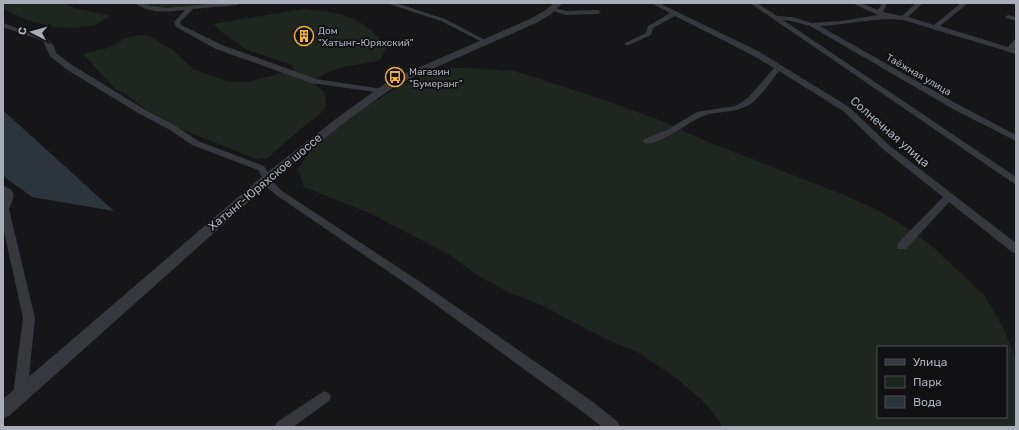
<svg xmlns="http://www.w3.org/2000/svg" width="1019" height="430" viewBox="0 0 1019 430" font-family="Rubik,sans-serif">
	<style>
		.green { fill: #1e261f; fill-rule: evenodd }
		.water { fill: #2c353c }
		.lines { fill: none; stroke-linecap: round; stroke-linejoin: round }
		.minor { fill: #37383d; fill-rule: evenodd }
		.tertiary { fill: #37383d; fill-rule: evenodd }
		.labels { text-anchor: middle; stroke-width: 3.5; stroke-linejoin: round; paint-order: stroke }
		.far-poi-label { font-size: 10px; fill: #a8adb8; stroke: #111113; text-anchor: start }
		.far-street-label { font-size: 10px; fill: #a8adb8; stroke: #111113 }
		.street-label { font-size: 12px; fill: #a8adb8; stroke: #111113 }
	</style>
	<rect width="100%" height="100%" fill="#161618"/>
	<!-- green -->
	<path class="green" d="M3 3H62L78 9 110 15 96 25 73 28 55 27 27 20 3 9Z
		M144 3H214L171 9 160 8Z
		M303 9C338 12 365 16 386 48L380 60C359 66 328 65 314 83L324 92 326 105 322 112 291 137 268 158 256 159 183 130 144 108 124 93 116 90 83 54 108 48 126 38 139 35 149 36 173 50 193 69 226 81 247 82 294 70 292 65 245 49 222 32 213 24Z
		M447 68H469L515 71 616 104 661 121 706 141 844 195 877 210 904 226 933 247 984 295 1002 325 1016 359V427H723L708 406 679 380 637 352 604 338 539 304 508 292 480 277 450 255 369 213 304 187 298 169 311 150 328 133 369 105 407 82ZM878 347H1006V417H878Z"/>
	<!-- water -->
	<path class="water" d="M3 111 6 113 114 211 32 197 3 176Z"/>
	<g class="lines">
		<!-- minor -->
		<path class="minor" d="M135 3H144L152 6 166 8 218 3H240L237 5 193 9 180 22 181 25 222 45 316 79 382 89 386 91 382 93 311 83 216 49 176 27 174 22 185 10C169 12 149 14 135 3Z
			M386 3H396L445 19 489 42 484 43 441 21Z
			M651 3H659L758 51 849 107 890 146 1016 243V253L1012 252 949 202 906 249H898L897 246 898 243 943 197 884 150 843 111 779 71C770 82 761 97 749 105 734 114 716 110 701 117 688 122 658 147 644 143L643 141 644 139 667 130 697 112 735 106 742 102 749 97 774 68 752 55 675 16 653 28 651 35 629 45H625V43L646 33 648 26 670 13Z
			M750 3H757L777 16 792 17 812 23 841 21 878 15 852 3H861L878 10 881 5 880 3H887L883 12 902 16 916 3H923L908 17 934 25 961 3H968L940 26 1008 47 1014 40 1016 39V46L1014 49 1016 50V54L903 20C875 17 847 25 820 26L959 105 1016 135V141L953 109 810 26 791 21 783 20 1016 177V185Z
			M552 7 566 11 598 10 601 12 598 14 566 15 550 10V8Z
			M1008 15 1016 17V21L1006 18 1005 17Z
			M3 23 47 39 54 46 56 53 72 65 144 109 176 126 198 141 264 166 275 184 282 191 422 283 593 402 618 422 620 427H602L583 412 414 289 276 195 268 188 258 170 192 145 170 130 138 113 66 69 50 56 43 41 3 27Z
			M3 186C18 190 14 197 9 209L35 318 27 395 25 399 20 401 15 399 13 395 23 318 3 227Z
			M324 391 329 393 331 397 329 401 293 427H275L277 422Z"/>
		<!-- tertiary -->
		<path class="tertiary" d="M554 3H563L550 15 536 23 398 84 345 122 272 181 9 416 3 418V399L264 175 337 118 390 80 530 19 544 11Z"/>
	</g>
	<!-- icons -->
	<defs>
		<symbol id="building-ring" viewBox="-11 -11 22 22"><circle r="9.5" fill="#111113" stroke="#f2b134" stroke-width="1.5"/><path d="M-4-6H4V6H1V3H-1V6H-4ZM-2.5-4.3h1.7v1.8h-1.7ZM.8-4.3h1.7v1.8H.8ZM-2.5-1h1.7V.8h-1.7ZM.8-1h1.7V.8H.8Z" fill="#f2b134"/></symbol>
		<symbol id="bus-ring" viewBox="-11 -11 22 22"><circle r="9.5" fill="#111113" stroke="#f2b134" stroke-width="1.5"/><path d="M-5-6H5V4H4V6H2V4H-2V6H-4V4H-5ZM-3.5-4V0h7V-4ZM-3.5 1.2v1.5H-2V1.2ZM2 1.2v1.5H3.5V1.2Z" fill="#f2b134"/></symbol>
	</defs>
	<g fill-rule="evenodd">
		<use href="#building-ring" x="293" y="25" width="22" height="22"/>
		<use href="#bus-ring" x="384" y="66" width="22" height="22"/>
	</g>
	<g class="labels">
		<!-- far-poi labels -->
		<g class="far-poi-label">
			<text x="318" y="34">Дом<tspan x="318" dy="12">"Хатынг-Юряхский"</tspan></text>
			<text x="409" y="75">Магазин<tspan x="409" dy="12">"Бумеранг"</tspan></text>
		</g>
		<!-- far-street labels -->
		<g class="far-street-label">
			<text transform="translate(919 74) rotate(30)" y="4">Таёжная улица</text>
		</g>
		<!-- street labels -->
		<g class="street-label">
			<text transform="translate(890 132) rotate(41)" y="4">Солнечная улица</text>
			<text transform="translate(265 182) rotate(-40)" y="4">Хатынг-Юряхское шоссе</text>
		</g>
	</g>
	<!-- border -->
	<rect width="1019" height="430" fill="none" stroke="#a8adb8" stroke-width="8"/>
	<!-- legend -->
	<rect x="877" y="346" width="130" height="72" fill="#111113" stroke="#4d4f55"/>
	<rect x="885" y="359" width="20" height="6" fill="#37383d" stroke="#4d4f55"/>
	<text x="913" y="366" font-size="12" fill="#a8adb8">Улица</text>
	<rect x="885" y="376" width="20" height="12" fill="#1e261f" stroke="#4d4f55"/>
	<text x="913" y="386" font-size="12" fill="#a8adb8">Парк</text>
	<rect x="885" y="396" width="20" height="12" fill="#2c353c" stroke="#4d4f55"/>
	<text x="913" y="406" font-size="12" fill="#a8adb8">Вода</text>
	<!-- north arrow -->
	<g transform="translate(32 32) rotate(276)" stroke="#111113" stroke-width="3" paint-order="stroke">
	<path d="M0-3L7 15L0 10L-7 15Z" fill="#a8adb8"/>
	<text y="-6" font-size="11" font-weight="bold" text-anchor="middle" fill="#a8adb8">С</text>
	</g>
</svg>
